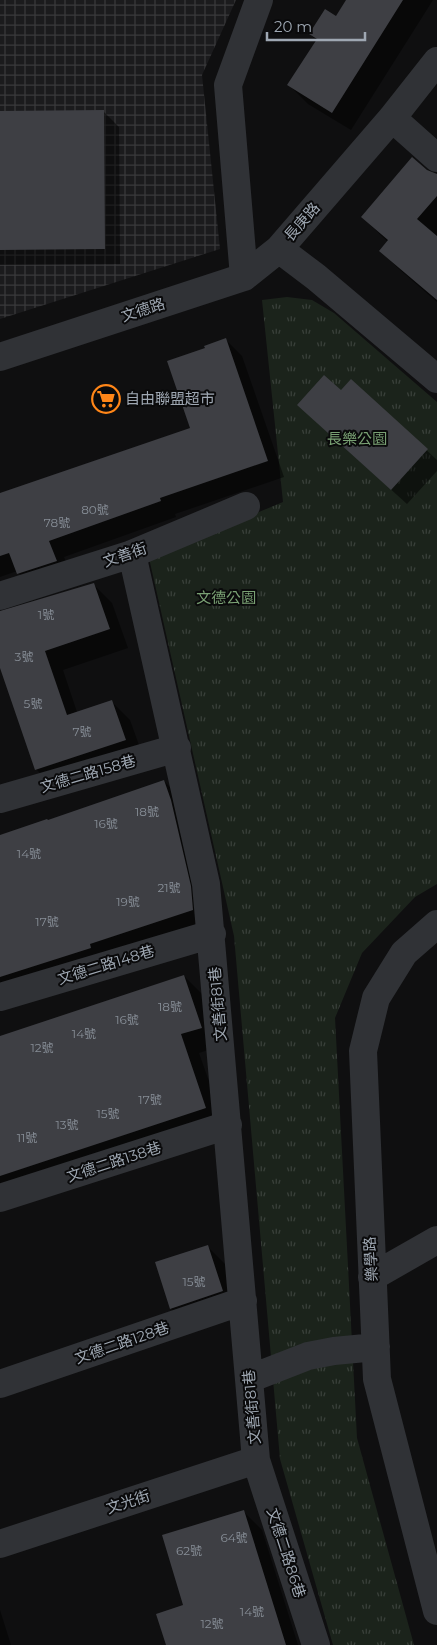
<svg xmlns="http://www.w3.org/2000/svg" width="437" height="1645" viewBox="0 0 437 1645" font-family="Montserrat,'Noto Sans TC',sans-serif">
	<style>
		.industrial { fill: url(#industrial-grid) }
		.park { fill: url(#park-tufts) }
		.shadow { fill: #0007 }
		.building { fill: #3e3f44 }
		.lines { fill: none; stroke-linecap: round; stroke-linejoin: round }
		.minor { stroke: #303236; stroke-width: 28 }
		.labels { text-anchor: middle; stroke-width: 4; stroke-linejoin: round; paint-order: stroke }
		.number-label { font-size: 12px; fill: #878e97 }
		.street-label { font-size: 15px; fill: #9fa8b3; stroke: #0a0a0b }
		.poi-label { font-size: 15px; fill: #9fa8b3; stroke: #0a0a0b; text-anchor: start }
		.park-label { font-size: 15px; fill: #79a073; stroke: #0a0a0b }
	</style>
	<defs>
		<pattern id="industrial-grid" width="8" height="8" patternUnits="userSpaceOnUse" patternTransform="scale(1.25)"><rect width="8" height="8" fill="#1b1b1d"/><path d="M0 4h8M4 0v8" fill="none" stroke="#39393b"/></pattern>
		<pattern id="park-tufts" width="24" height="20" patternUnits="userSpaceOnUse" patternTransform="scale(1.25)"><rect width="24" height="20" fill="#1b231b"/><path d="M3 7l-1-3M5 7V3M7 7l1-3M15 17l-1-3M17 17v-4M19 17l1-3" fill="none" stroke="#39403a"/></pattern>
	</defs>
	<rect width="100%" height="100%" fill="#0f0f10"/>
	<!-- industrial -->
	<path class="industrial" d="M0 0H236L202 75 220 249 0 319Z"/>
	<!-- park -->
	<path class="park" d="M287 297 312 300 334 313 437 402V884L415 897 362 953 335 1018 357 1438 414 1645H333L280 1459 234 936 149 558 283 502 262 300Z"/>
	<!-- shadow -->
	<path class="shadow" d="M348 0H433L351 130 308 104 289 85 317 41 310 34 337 18Z
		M0 112H104L119 127 120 264 0 265Z
		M426 171 437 175V302L399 269 381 251 388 242 362 217Z
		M226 340 242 356 284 477 175 514 176 517 64 557 73 577 34 590 17 571 0 577V494L191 428 206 349Z
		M351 380 437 460V471L407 504 314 420Z
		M93 584 112 603 128 648 63 670 77 712 111 701 130 720 144 759 55 788 36 769 0 664V612Z
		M164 781 183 800 211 929 0 1001V836L48 822Z
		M184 976 203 995 220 1046 199 1053 225 1127 0 1201V1038Z
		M208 1247 227 1266 241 1310 190 1328 171 1309 157 1263Z
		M243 1511 262 1530 298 1645H167Z
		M0 1610 11 1645H0Z"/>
	<!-- building -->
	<path class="building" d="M346 0H403L332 113 287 85 317 39 309 34 325 9 336 16Z
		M104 110 105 249 0 250V111Z
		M412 157 427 170 437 174V196L417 219 437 236V300L379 251 388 240 361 217Z
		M226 338 268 461 160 498 161 501 49 541 57 561 17 574 9 553 0 556V493L190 428 167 361 205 348 204 346Z
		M324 375 341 390 351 379 428 449 391 490 297 405Z
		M94 583 110 629 45 651 67 715 112 700 126 740 35 770 0 668V611Z
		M164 780 171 800 191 886 193 910 90 944 91 948 0 977V835L47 819 48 820Z
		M184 975 202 1028 181 1034 206 1108 0 1176V1036Z
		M208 1245 223 1291 170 1309 155 1262Z
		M244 1510 286 1645H166L156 1614 183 1605 162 1535Z"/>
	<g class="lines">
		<!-- minor -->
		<path class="minor" d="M392 118 437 158
			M279 249 316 277 437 379
			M244 277 228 85 259 0
			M0 357 244 277 279 249 392 118 437 61
			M132 554 206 884 256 1460 316 1645
			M0 596 132 554 246 506
			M0 799 177 748
			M437 924 404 953 376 998 363 1051 377 1379 437 1611
			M0 997 212 934
			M0 1198 228 1125
			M372 1277 437 1240
			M249 1379 308 1356 334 1351 376 1347
			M0 1384 243 1301
			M0 1544 256 1460"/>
	</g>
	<!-- icons -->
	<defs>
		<symbol id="supermarket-ring" viewBox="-11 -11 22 22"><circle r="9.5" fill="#0a0a0b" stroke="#ff8618" stroke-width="1.5"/><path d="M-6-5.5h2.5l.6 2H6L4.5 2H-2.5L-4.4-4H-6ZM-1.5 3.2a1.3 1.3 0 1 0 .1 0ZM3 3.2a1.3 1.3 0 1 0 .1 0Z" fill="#ff8618"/></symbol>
	</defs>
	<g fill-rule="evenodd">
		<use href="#supermarket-ring" x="90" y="383" width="32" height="32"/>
	</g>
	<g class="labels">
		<!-- number labels -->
		<g class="number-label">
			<text x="95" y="514">80號</text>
			<text x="57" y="527">78號</text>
			<text x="46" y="619">1號</text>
			<text x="24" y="661">3號</text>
			<text x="33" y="708">5號</text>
			<text x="82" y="736">7號</text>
			<text x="147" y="816">18號</text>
			<text x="106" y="828">16號</text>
			<text x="29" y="858">14號</text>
			<text x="169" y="892">21號</text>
			<text x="128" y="906">19號</text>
			<text x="47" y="926">17號</text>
			<text x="170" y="1011">18號</text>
			<text x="127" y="1024">16號</text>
			<text x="84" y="1038">14號</text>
			<text x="42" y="1052">12號</text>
			<text x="150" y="1104">17號</text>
			<text x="108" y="1118">15號</text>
			<text x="67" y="1129">13號</text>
			<text x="27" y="1142">11號</text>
			<text x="194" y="1286">15號</text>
			<text x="234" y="1542">64號</text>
			<text x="189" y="1555">62號</text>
			<text x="252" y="1616">14號</text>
			<text x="212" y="1628">12號</text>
		</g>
		<!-- street labels -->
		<g class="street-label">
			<text transform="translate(302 222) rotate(-49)" y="5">長庚路</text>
			<text transform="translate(143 310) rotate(-18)" y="5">文德路</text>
			<text transform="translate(125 555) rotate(-19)" y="5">文善街</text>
			<text transform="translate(88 774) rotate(-16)" y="5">文德二路158巷</text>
			<text transform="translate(106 965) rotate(-17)" y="5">文德二路148巷</text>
			<text transform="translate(218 1004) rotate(-95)" y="5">文善街81巷</text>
			<text transform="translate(114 1162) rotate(-18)" y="5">文德二路138巷</text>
			<text transform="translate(371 1259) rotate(-93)" y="5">樂學路</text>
			<text transform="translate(122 1343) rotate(-19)" y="5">文德二路128巷</text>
			<text transform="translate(252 1407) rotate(-95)" y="5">文善街81巷</text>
			<text transform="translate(128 1502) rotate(-18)" y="5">文光街</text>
			<text transform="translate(286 1553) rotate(72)" y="5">文德二路86巷</text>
		</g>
		<!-- poi labels -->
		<g class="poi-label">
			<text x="125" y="404">自由聯盟超市</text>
		</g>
		<!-- park labels -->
		<g class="park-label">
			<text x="357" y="444">長樂公園</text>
			<text x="226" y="603">文德公園</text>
		</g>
	</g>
	<!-- scale -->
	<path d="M267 32v8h98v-8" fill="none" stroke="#9fa8b3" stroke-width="2.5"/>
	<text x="274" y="32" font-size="15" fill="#9fa8b3" stroke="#0a0a0b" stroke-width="4" paint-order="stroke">20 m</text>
</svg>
